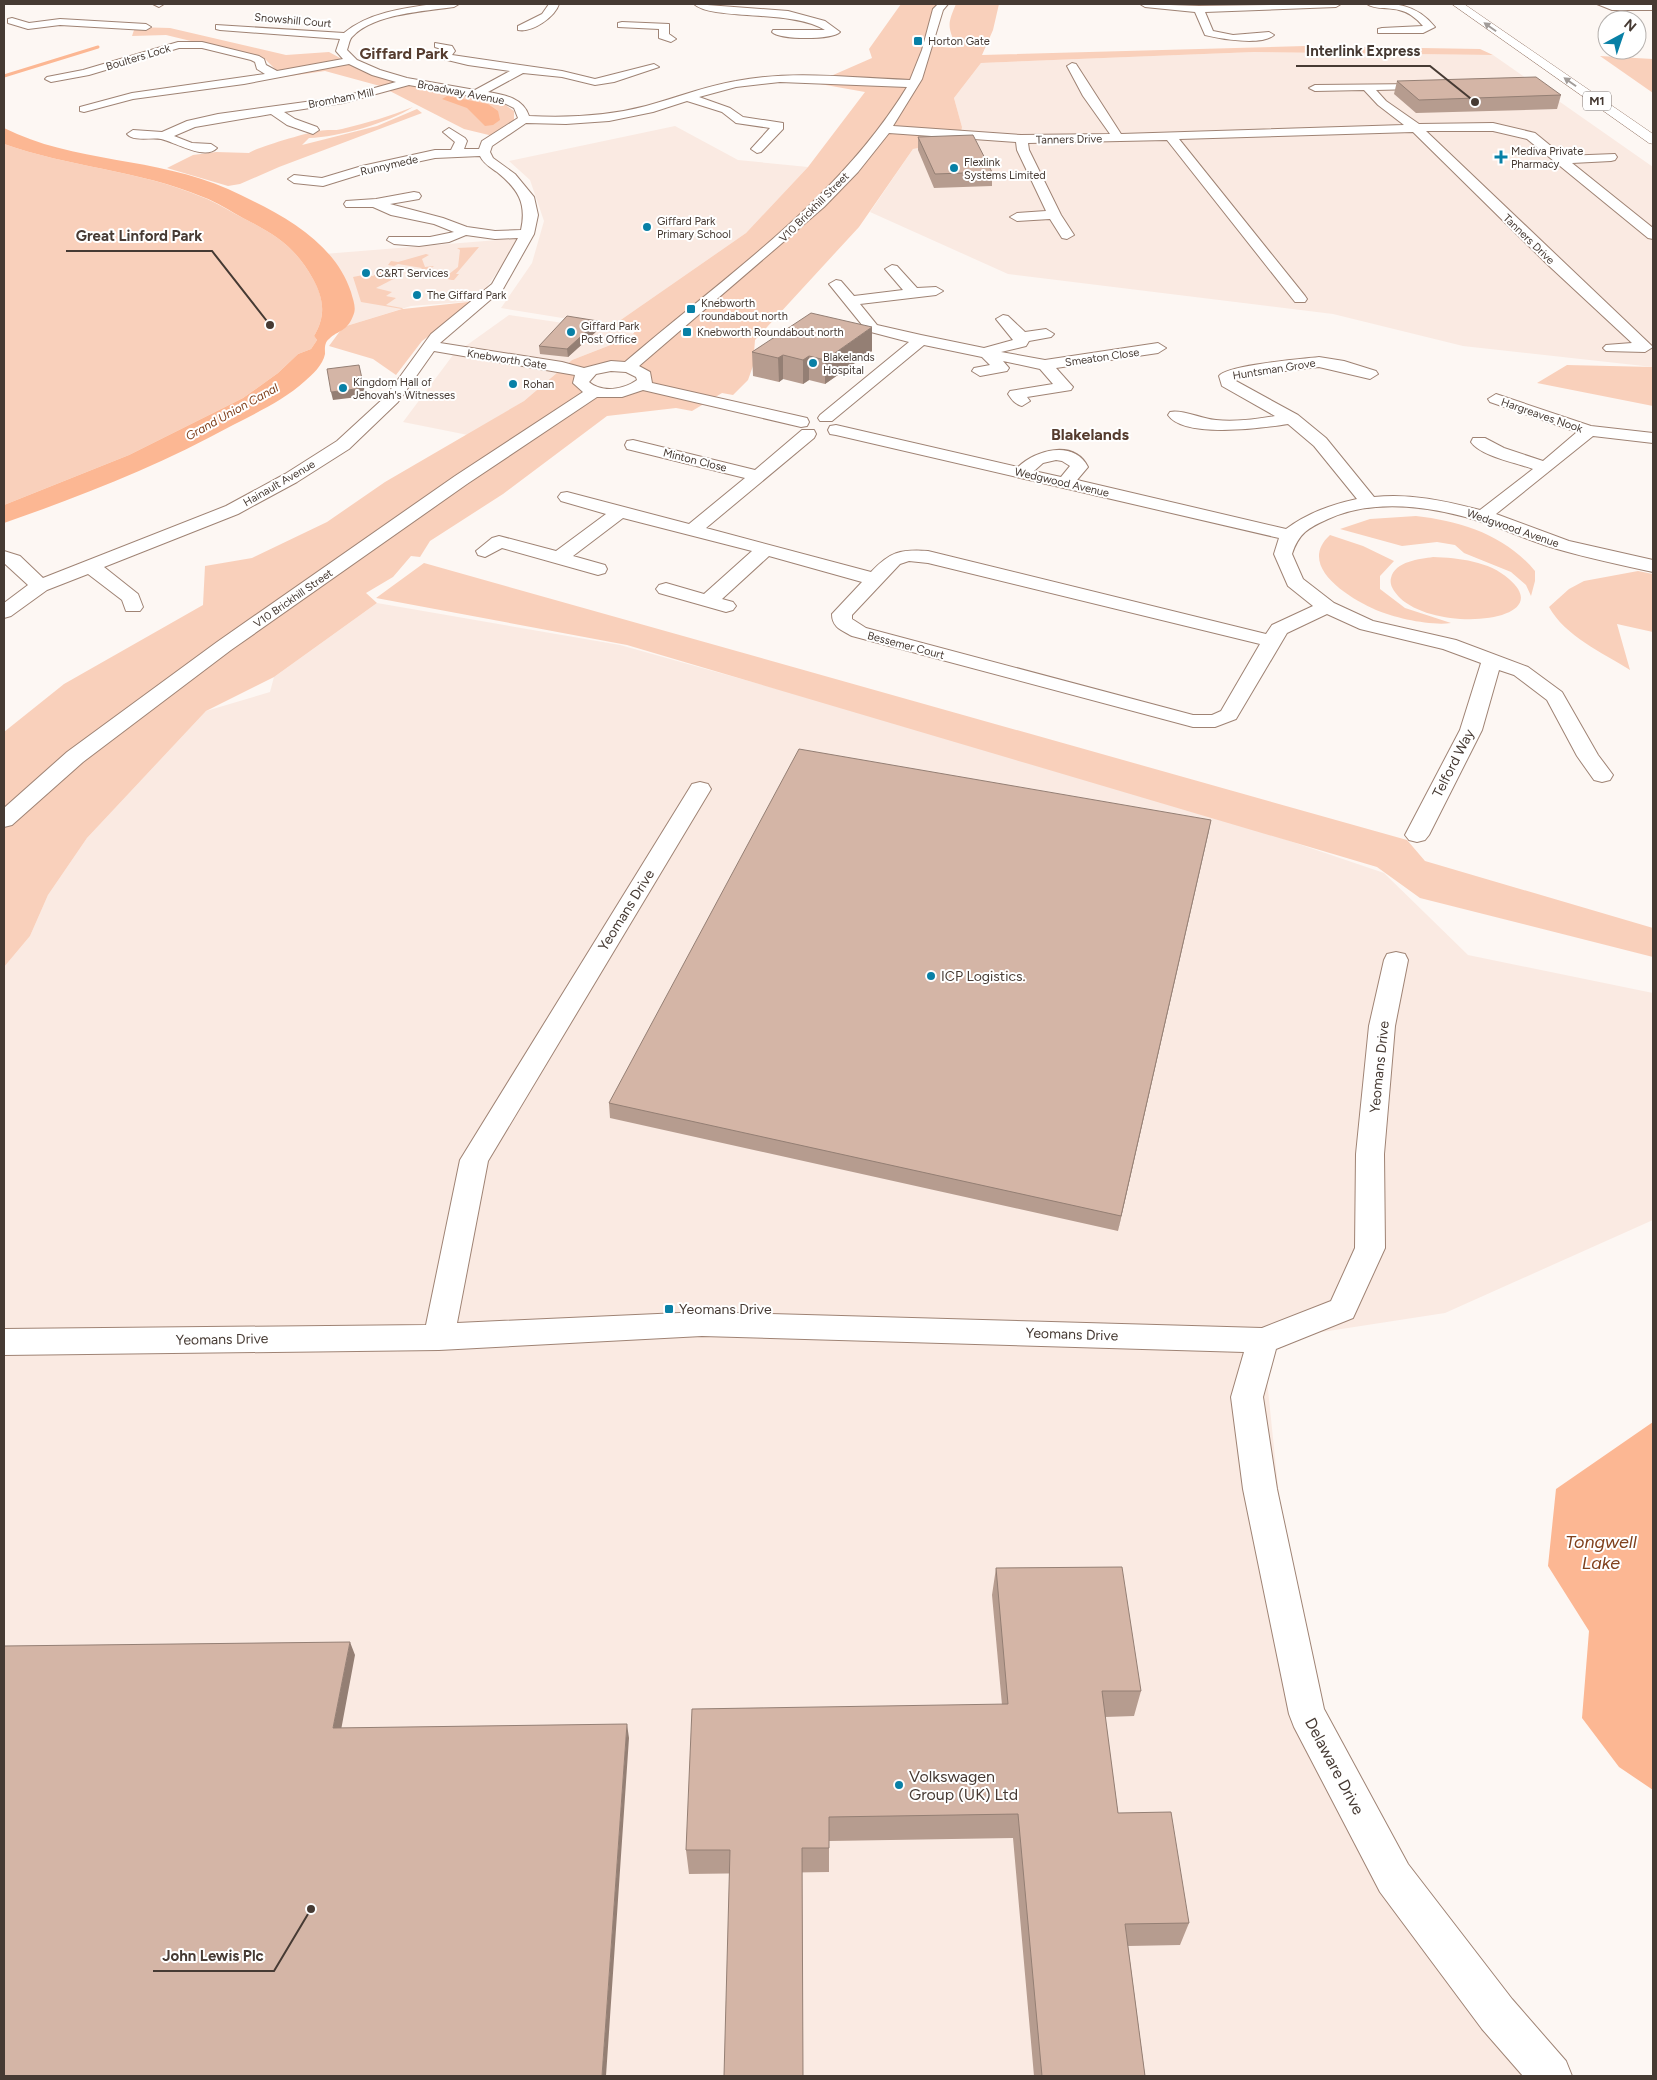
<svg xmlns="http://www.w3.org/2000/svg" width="1657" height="2080" viewBox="0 0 1657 2080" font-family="Figtree,sans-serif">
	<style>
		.built { fill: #faeae2 }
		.green { fill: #f9d0bb; fill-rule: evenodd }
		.water { fill: #fcb793 }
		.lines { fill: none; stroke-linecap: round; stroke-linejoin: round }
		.stream { stroke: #fcb793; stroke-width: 3 }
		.minor-casing { stroke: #9f8374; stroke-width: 2 }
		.highway-casing { stroke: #9f8374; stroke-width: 1 }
		.minor { fill: #fff; fill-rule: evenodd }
		.highway { fill: #fff; fill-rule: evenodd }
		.wall { fill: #b69c8f }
		.shaded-wall { fill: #947f74 }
		.building { fill: #d4b5a6; stroke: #947f74 }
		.oneway { fill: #a29c99 }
		.poi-dot { fill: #0880a6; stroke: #fff; stroke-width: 2 }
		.labels { text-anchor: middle; stroke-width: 4; stroke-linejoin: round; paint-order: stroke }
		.far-street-label { font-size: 11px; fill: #463a33; stroke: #fff }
		.far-poi-label { font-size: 11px; fill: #463a33; stroke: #fff; text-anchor: start }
		.shield { fill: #fff; stroke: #7e7570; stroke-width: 1 }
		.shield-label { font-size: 12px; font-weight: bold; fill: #463a33 }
		.far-water-label { font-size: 12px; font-style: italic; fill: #80411d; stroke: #fff }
		.street-label { font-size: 14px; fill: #463a33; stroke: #fff }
		.poi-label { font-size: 14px; fill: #463a33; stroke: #fff; text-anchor: start }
		.far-district-label { font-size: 16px; font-weight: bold; fill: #553c2f; stroke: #fff }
		.near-street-label { font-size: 16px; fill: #463a33; stroke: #fff }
		.near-poi-label { font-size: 16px; fill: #463a33; stroke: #fff; text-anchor: start }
		.near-water-label { font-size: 18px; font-style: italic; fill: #80411d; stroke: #fff }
		.leader { fill: none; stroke: #463a33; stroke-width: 2 }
		.callout-dot { fill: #463a33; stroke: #fff; stroke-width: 2 }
		.callout-label { font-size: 15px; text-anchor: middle; font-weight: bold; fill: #463a33; stroke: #fff; stroke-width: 4; stroke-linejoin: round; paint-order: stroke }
	</style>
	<rect width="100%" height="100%" fill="#fdf7f3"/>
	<!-- built -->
	<path class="built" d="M1254 52 1493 55 1653 167V367L1463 346 1333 314 1008 274 870 212 913 149 960 141 962 127 954 98 981 63Z
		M675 126 738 160 808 167 746 233 612 326 501 308 532 263 544 221 530 180 509 161Z
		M521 238 477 301 411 306 343 327 299 256Z
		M509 315 638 334 572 360 524 401 468 435 403 422 453 355Z
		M377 603 620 645 1149 793 1384 873 1468 955 1653 993V1220L1445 1313 1263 1341 1301 1710 1543 2076H4V967L30 936 48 895 87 838 206 711 270 692 274 677Z"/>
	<!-- green -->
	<path class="green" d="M901 4H938L928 46 956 48C949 26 946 27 956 4H999L993 30 982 55 1305 46 1480 49 1493 55 1254 52 981 63 954 98 962 127 960 141 913 149 859 227 755 340 753 366 748 380 733 395 722 393 692 411 676 408 607 416 503 494 430 541 420 557 411 556 393 577 366 593 377 603 274 677 206 711 87 838 48 895 30 936 4 967V732L64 684 203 605 205 566 252 558 327 522 385 482 524 401 572 360 636 335 633 334 636 330 612 326 746 233 808 167 865 92 820 84 824 79 872 58 869 49ZM636 369 641 385 603 393 581 378 585 373Z
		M135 27 170 28 286 55 329 52 368 73 434 91 500 101 514 111V120L493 136 464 129 380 86 325 71 283 77 265 59 166 35 132 36Z
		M1600 56 1653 59V93Z
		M413 107C388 123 339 137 309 138L302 145 377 126 417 109 422 113 279 167 240 184 228 186 167 168 193 155 216 152 249 153C255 148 309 132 319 131 327 129 335 131 342 129 367 123 390 116 413 107Z
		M4 144C68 167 139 170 202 197 216 202 229 211 243 218 274 234 295 246 313 279 324 298 326 316 314 336L317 340 311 349 298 354 278 373 243 398 129 455 4 505Z
		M479 247 456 274H459L454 280C448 280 442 278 439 273L449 274 458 267 460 250 457 248Z
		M426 254 429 255 422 259 425 267 434 266 429 270H420L422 268 398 264 394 266 388 265 391 261 398 262Z
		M381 271 403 274 376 288 392 292 386 296 396 298 386 305 402 308 403 309 477 301 422 341 396 375 373 359 329 346 343 327 402 309 361 302 353 277 363 275 373 276Z
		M1567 365 1653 367V406L1537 383Z
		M1416 516C1461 521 1505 535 1535 571V581L1531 596 1526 585 1511 572 1464 553 1455 545 1437 542 1402 546 1340 529 1370 519Z
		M1330 535 1363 546 1394 561 1380 576V589L1405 608 1451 623C1431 626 1395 618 1376 610 1349 598 1296 566 1330 535Z
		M1433 557C1459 558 1489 561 1509 579 1559 622 1438 634 1400 598 1395 592 1389 586 1391 578 1395 561 1420 559 1433 557Z
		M424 563 1407 840 1425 861 1653 928V957L1420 898 1377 867 627 645 376 598Z
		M1638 571 1653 574V632L1617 624 1630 670C1603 653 1565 636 1549 607L1569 589 1584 581Z"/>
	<!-- water -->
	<path class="water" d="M447 96 488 104 498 111 500 120 493 125 485 126 467 108 442 99Z
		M4 128C73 163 157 157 228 189 275 211 333 238 351 292 353 300 357 308 353 316 347 332 338 330 329 339 324 343 325 349 325 354 323 365 312 375 305 381 284 400 258 412 233 425 160 465 82 496 4 523V505L129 455 243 398 278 373 298 354 311 349 317 340 314 336C326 316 324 299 313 279 295 246 274 234 243 218 230 211 217 202 203 197 139 170 68 167 4 144Z
		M1653 1422V1790L1619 1767 1582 1718 1589 1631 1548 1566 1556 1489Z"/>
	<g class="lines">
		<!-- stream -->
		<path class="stream" d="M4 76 98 47"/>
		<defs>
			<path id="minor" d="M153 4H164L159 7Z
				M434 4H459L454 7C425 11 374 14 353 36 349 39 349 45 347 50L357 60 380 70 407 78 475 90 510 71 468 65 439 58 438 56 444 50 435 47V43L452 46 455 51 452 55 562 71 595 79 654 64 659 67 614 82 595 85 562 77 523 73 488 92C505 95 523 98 529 116 568 118 608 116 646 106 676 98 705 86 736 81 794 70 852 78 910 80L922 50 933 9 938 4H948L943 10 922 79 893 126 1021 135 1110 134 1083 96 1067 66 1072 63 1076 64 1121 134 1404 125 1378 105 1364 90 1315 91 1309 88 1315 85 1420 84 1422 86 1416 89 1376 90 1386 101 1419 124 1493 123 1535 133 1563 156 1615 154 1617 157 1615 160 1611 161 1572 163 1653 228V239L1648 238 1527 139 1493 131H1426L1653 347 1645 352 1606 351 1603 348 1606 345 1632 343 1547 264 1413 132 1179 139 1305 296 1307 299 1305 302H1295L1167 140 1028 143 1029 150 1061 215 1074 235 1067 239 1062 238 1050 219 1017 221 1010 217 1017 213 1046 211 1017 150 1016 142 889 133 858 172 824 207 639 366 650 372 652 383 807 418 809 422 807 426 801 427 643 390 622 397H597L467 484 231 650 83 762 12 825 4 827V808L67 752 217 642 455 476 583 392 573 383 575 375 434 351 398 402 349 449 297 482 238 514 104 567 138 594 143 607 140 611H126L122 600 88 574 47 590 11 616 4 618V603L28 585 4 563V551L20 556 43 578 226 506 285 474 337 441 386 396 431 334 492 284 518 238 495 239 466 235 449 242 419 246 394 244 387 240 389 237H430L454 232 434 224 391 215 373 207H346L344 204 346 201 376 199 414 192 419 193 421 196 419 199 390 204 443 218 467 227 495 231 521 230C527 203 518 189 497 172 490 167 484 164 480 156L435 158 365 173 323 186 294 183 288 179 294 175 322 178 362 166 435 150H451L455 142 443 132 449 128 465 138 467 141 464 149H479L482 141 518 118 514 108 502 102 409 85 343 103 284 112 295 119 317 127 319 130 313 134 287 125 271 114 195 127 174 136 192 143 211 144 217 148C205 161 175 142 161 139 151 137 134 142 127 134L133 130 162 132 187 121 218 114 342 97 396 82 372 75 349 64 244 84 133 99 84 112 80 111V107L132 93 265 74 257 69 255 62 251 60 202 48H179L89 75 51 82 45 79 47 77 83 70 178 42H202L259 56 264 59 266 65 277 71 343 59 336 51 340 39 220 30 216 29V25L344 33C368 13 403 8 434 4ZM780 82 907 87C837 201 725 276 625 362L611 361 584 368 562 362 440 343 503 289 534 234 538 215 534 197 515 174 493 158 490 152 492 146 526 123 566 124 609 121 653 112 687 101 722 112 736 123 770 128 751 149 757 153 761 152 783 129V123L743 117 730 108 699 97 736 87ZM611 371 626 372 636 377 637 380C623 390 602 393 589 382L596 374Z
				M549 4H559C555 17 532 33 518 30V26L542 14Z
				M694 4 788 11 825 21 840 32C832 40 780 40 772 32L773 30H825C791 9 713 21 694 4Z
				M1140 4 1199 6 1341 4 1336 7 1205 12 1213 31 1233 35 1269 32 1274 35C1262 46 1221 39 1205 35L1195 12 1145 7Z
				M1367 4C1394 2 1417 4 1435 27L1423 33H1378V29L1382 28 1423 26C1417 19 1409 12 1399 10 1389 7 1375 10 1367 4Z
				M1597 4H1653V10H1612Z
				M12 18 29 23 60 19 146 24 151 27 146 30 60 25 28 29 8 23V19Z
				M622 22 669 24V34L676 39 671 42 659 38V29L618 27V23Z
				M892 265 897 266 917 288 936 287 943 291 936 295 860 304 877 325 921 335 984 348 1013 340 996 319 1003 315 1008 316 1025 332 1046 329 1054 334 1051 337 1029 341 1026 346 1001 352 1045 360 1158 343 1166 348 1158 353 1056 368 1073 387 1071 390 1027 397 1030 401 1022 406C1015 404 1012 400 1008 394L1010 391 1053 384 1040 369 1003 361 1009 368 1007 371 980 376 972 371 974 368 990 365 982 357 924 345 832 421H820L818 418 820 415 909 342 867 331 829 284 836 280 841 281 854 296 903 290 885 269Z
				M1319 357 1344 361 1376 371 1378 374 1370 379 1319 367 1241 376 1235 378 1236 381 1298 415 1326 438 1374 497C1410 493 1446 501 1480 510L1533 469C1517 463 1480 456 1471 442L1473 438H1485L1504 448 1543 461 1577 432 1490 402 1488 399 1496 394 1591 426 1653 433V443L1593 436 1496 514 1569 541 1653 560V572C1621 565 1588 558 1557 549 1532 542 1509 531 1485 523 1437 507 1376 497 1328 519 1308 528 1299 533 1292 554L1303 579 1334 603 1373 621 1456 640 1528 667 1562 692 1598 755 1613 775 1610 780 1602 782 1594 780 1577 756 1547 700 1514 675 1499 670 1482 730 1429 835 1425 840 1417 842 1409 840 1405 835 1460 730 1481 663 1443 649 1360 629 1327 614 1287 633 1236 719 1215 727H1193L852 636C841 630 832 627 832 614L862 582 769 556 722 599 733 602 736 606 733 610 726 612 659 593 656 589 659 585 666 583 704 594 752 551 623 518 573 556 605 565 607 569 605 573 598 575 502 548 485 557 478 555 476 551 492 538 499 536 556 551 606 514 561 501 558 497 561 493 567 492 689 524 745 478 627 449 625 445 627 441 633 440 755 470 802 430H814L816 434 814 438 706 528 871 572C890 552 900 549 928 551L1266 634 1272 625 1313 606 1288 586 1274 554 1279 538 836 435 830 434 828 430 830 426 836 425 1018 467C1035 450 1074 439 1088 467L1077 480 1286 529C1308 513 1330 505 1357 499L1314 446 1288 424C1263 428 1184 439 1168 415L1170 412C1182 409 1202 419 1216 420 1236 422 1256 419 1275 416L1222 386 1219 376C1227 365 1302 359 1319 357ZM1056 460 1062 461 1070 466 1061 477 1034 471 1043 463ZM909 561 928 563 1260 644 1221 711 1212 715H1193L866 628 852 619V615L900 564Z
				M700 782 708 784 711 789 488 1161 457 1323 702 1312 1262 1328 1331 1301 1355 1248 1356 1154 1369 1026 1384 960 1387 954 1396 952 1405 954 1408 960 1395 1026 1384 1154 1385 1248 1353 1318 1276 1349 1263 1397 1277 1489 1324 1709 1408 1864 1512 1999 1566 2061 1572 2076H1523L1482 2029 1380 1892 1294 1727 1289 1714 1243 1489 1231 1397 1244 1352 702 1336 439 1350 4 1355V1329L426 1325 460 1160 689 789 692 784Z"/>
			<path id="highway" d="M1452 4H1464L1653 134V144L1649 143Z"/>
		</defs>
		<!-- minor casing -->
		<use href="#minor" class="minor-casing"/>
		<!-- highway casing -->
		<use href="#highway" class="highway-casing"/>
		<!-- minor -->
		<use href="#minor" class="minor"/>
		<!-- highway -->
		<use href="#highway" class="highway"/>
	</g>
	<!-- wall -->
	<path class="wall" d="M1397 81 1561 95 1557 109 1416 113 1394 94Z
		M918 137 992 172V186L934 188 918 150Z
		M599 329 568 357 540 354 539 346Z
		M872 351 825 384 809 380 803 384 783 379 779 382 753 376 752 352Z
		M1211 820 1118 1231 610 1118 609 1103Z
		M996 1568 1141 1691 1134 1716 1105 1717 1118 1813 1189 1923 1180 1945 1128 1946 1145 2076H1034L1013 1838 829 1841V1872L689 1874 686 1850 1002 1705 992 1595Z"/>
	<!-- shaded-wall -->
	<path class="shaded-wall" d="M598 321 599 329 568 357 567 349Z
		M872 327V351L825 384V360Z
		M783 355V379L779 382 778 358Z
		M809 356V380L803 384V360Z
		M364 388 366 396 333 400 331 392Z
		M1211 820 1208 835 1118 1231 1121 1216Z
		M350 1642 355 1655 339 1741 333 1728Z
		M627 1724 629 1738 606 2076H602Z"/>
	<!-- building -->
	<path class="building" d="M1536 77 1561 95 1419 100 1397 81Z
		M973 135 992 172 935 174 918 137Z
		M811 313 872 327 825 360 809 356 803 360 783 355 778 358 752 352Z
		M567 316 598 321 567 349 539 346Z
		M359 365 364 388 331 392 327 369Z
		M799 749 1211 820 1121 1216 609 1103Z
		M1122 1567 1141 1691H1102L1118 1813 1171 1812 1189 1923 1125 1924 1145 2076H1042L1018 1814 829 1817V1848H802L803 2076H724L730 1850H686L692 1709 1008 1704 996 1568Z
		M350 1642 333 1728 627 1724 602 2076H4V1646Z"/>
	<!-- one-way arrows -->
	<defs><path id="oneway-solid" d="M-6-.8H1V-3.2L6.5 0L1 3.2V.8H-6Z" transform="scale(1.25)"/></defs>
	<g class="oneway">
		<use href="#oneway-solid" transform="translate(1490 27) rotate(-145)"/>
		<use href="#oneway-solid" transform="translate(1570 82) rotate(-145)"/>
	</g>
	<!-- markers -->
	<g class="poi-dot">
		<rect x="913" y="36" width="10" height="10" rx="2.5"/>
		<path d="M1498.5 149.5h5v5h5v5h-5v5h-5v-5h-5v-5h5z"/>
		<circle cx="954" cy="168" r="5"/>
		<circle cx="647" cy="227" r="5"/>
		<circle cx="366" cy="273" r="5"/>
		<circle cx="417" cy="295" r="5"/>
		<rect x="686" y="304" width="10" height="10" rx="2.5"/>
		<circle cx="571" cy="332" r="5"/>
		<rect x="682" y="327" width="10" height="10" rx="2.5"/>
		<circle cx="813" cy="363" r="5"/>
		<circle cx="513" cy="384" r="5"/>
		<circle cx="343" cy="388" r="5"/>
		<circle cx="931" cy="976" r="5"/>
		<rect x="664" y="1304" width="10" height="10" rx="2.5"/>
		<circle cx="899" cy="1785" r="5"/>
	</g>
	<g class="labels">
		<!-- far-street labels -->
		<g class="far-street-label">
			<text transform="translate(293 20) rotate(5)" y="4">Snowshill Court</text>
			<text transform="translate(138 57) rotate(-17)" y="4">Boulters Lock</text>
			<text transform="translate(461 92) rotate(11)" y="4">Broadway Avenue</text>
			<text transform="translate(341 98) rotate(-11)" y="4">Bromham Mill</text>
			<text transform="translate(1069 139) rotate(-1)" y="4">Tanners Drive</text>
			<text transform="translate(389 165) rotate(-13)" y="4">Runnymede</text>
			<text transform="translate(814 207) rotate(-45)" y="4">V10 Brickhill Street</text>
			<text transform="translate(1529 239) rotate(44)" y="4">Tanners Drive</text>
			<text transform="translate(1102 357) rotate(-8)" y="4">Smeaton Close</text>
			<text transform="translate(507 359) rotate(9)" y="4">Knebworth Gate</text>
			<text transform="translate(1274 369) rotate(-9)" y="4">Huntsman Grove</text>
			<text transform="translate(1542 415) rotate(19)" y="4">Hargreaves Nook</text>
			<text transform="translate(695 460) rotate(14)" y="4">Minton Close</text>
			<text transform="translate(1062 482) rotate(13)" y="4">Wedgwood Avenue</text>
			<text transform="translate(279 483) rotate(-30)" y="4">Hainault Avenue</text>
			<text transform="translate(1513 528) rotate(19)" y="4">Wedgwood Avenue</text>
			<text transform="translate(293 598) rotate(-35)" y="4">V10 Brickhill Street</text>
			<text transform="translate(906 645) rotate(15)" y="4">Bessemer Court</text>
		</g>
		<!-- far-poi labels -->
		<g class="far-poi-label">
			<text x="928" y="45">Horton Gate</text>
			<text x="1511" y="155">Mediva Private<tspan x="1511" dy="13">Pharmacy</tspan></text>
			<text x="964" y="166">Flexlink<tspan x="964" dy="13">Systems Limited</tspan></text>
			<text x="657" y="225">Giffard Park<tspan x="657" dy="13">Primary School</tspan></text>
			<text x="376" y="277">C&amp;RT Services</text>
			<text x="427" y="299">The Giffard Park</text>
			<text x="701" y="307">Knebworth<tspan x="701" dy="13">roundabout north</tspan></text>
			<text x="581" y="330">Giffard Park<tspan x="581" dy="13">Post Office</tspan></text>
			<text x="697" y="336">Knebworth Roundabout north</text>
			<text x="823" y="361">Blakelands<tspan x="823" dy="13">Hospital</tspan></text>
			<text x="353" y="386">Kingdom Hall of<tspan x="353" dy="13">Jehovah's Witnesses</tspan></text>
			<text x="523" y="388">Rohan</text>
		</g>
		<!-- shield labels -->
		<rect class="shield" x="1583" y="91.5" width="28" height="19" rx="4"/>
		<g class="shield-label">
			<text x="1597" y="105">M1</text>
		</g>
		<!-- far-water labels -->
		<g class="far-water-label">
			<text transform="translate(232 412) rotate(-29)" y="4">Grand Union Canal</text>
		</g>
		<!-- street labels -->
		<g class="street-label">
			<text transform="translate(1453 763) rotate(-63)" y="5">Telford Way</text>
			<text transform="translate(626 910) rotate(-58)" y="5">Yeomans Drive</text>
			<text transform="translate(1379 1067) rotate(-84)" y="5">Yeomans Drive</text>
			<text transform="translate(1072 1334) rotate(2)" y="5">Yeomans Drive</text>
			<text transform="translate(222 1339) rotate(-1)" y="5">Yeomans Drive</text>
		</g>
		<!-- poi labels -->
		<g class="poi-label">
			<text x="941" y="981">ICP Logistics.</text>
			<text x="679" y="1314">Yeomans Drive</text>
		</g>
		<!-- far-district labels -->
		<g class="far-district-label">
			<text x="404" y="59">Giffard Park</text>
			<text x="1090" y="440">Blakelands</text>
		</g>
		<!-- near-street labels -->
		<g class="near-street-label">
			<text transform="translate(1335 1766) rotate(62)" y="6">Delaware Drive</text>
		</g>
		<!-- near-poi labels -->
		<g class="near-poi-label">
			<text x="909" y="1782">Volkswagen<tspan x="909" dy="18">Group (UK) Ltd</tspan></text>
		</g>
		<!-- near-water labels -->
		<g class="near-water-label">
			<text x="1601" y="1548">Tongwell<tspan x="1601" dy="21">Lake</tspan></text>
		</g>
	</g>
	<!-- callouts -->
	<path class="leader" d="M1475 102L1430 66H1296M270 325L212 251H66M311 1909L274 1971H153"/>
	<g class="callout-dot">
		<circle cx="1475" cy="102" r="5"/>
		<circle cx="270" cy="325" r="5"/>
		<circle cx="311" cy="1909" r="5"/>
	</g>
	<g class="callout-label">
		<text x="1363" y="56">Interlink Express</text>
		<text x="139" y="241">Great Linford Park</text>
		<text x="213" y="1961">John Lewis Plc</text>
	</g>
	<!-- border -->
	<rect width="1657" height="2080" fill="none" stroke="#463a33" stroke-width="10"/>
	<!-- north arrow -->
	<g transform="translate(1622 35) rotate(40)"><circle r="24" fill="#ffffff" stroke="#b5b0ad"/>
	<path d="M0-4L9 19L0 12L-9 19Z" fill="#0880a6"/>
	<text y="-8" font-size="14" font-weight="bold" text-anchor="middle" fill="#463a33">N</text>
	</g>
</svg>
